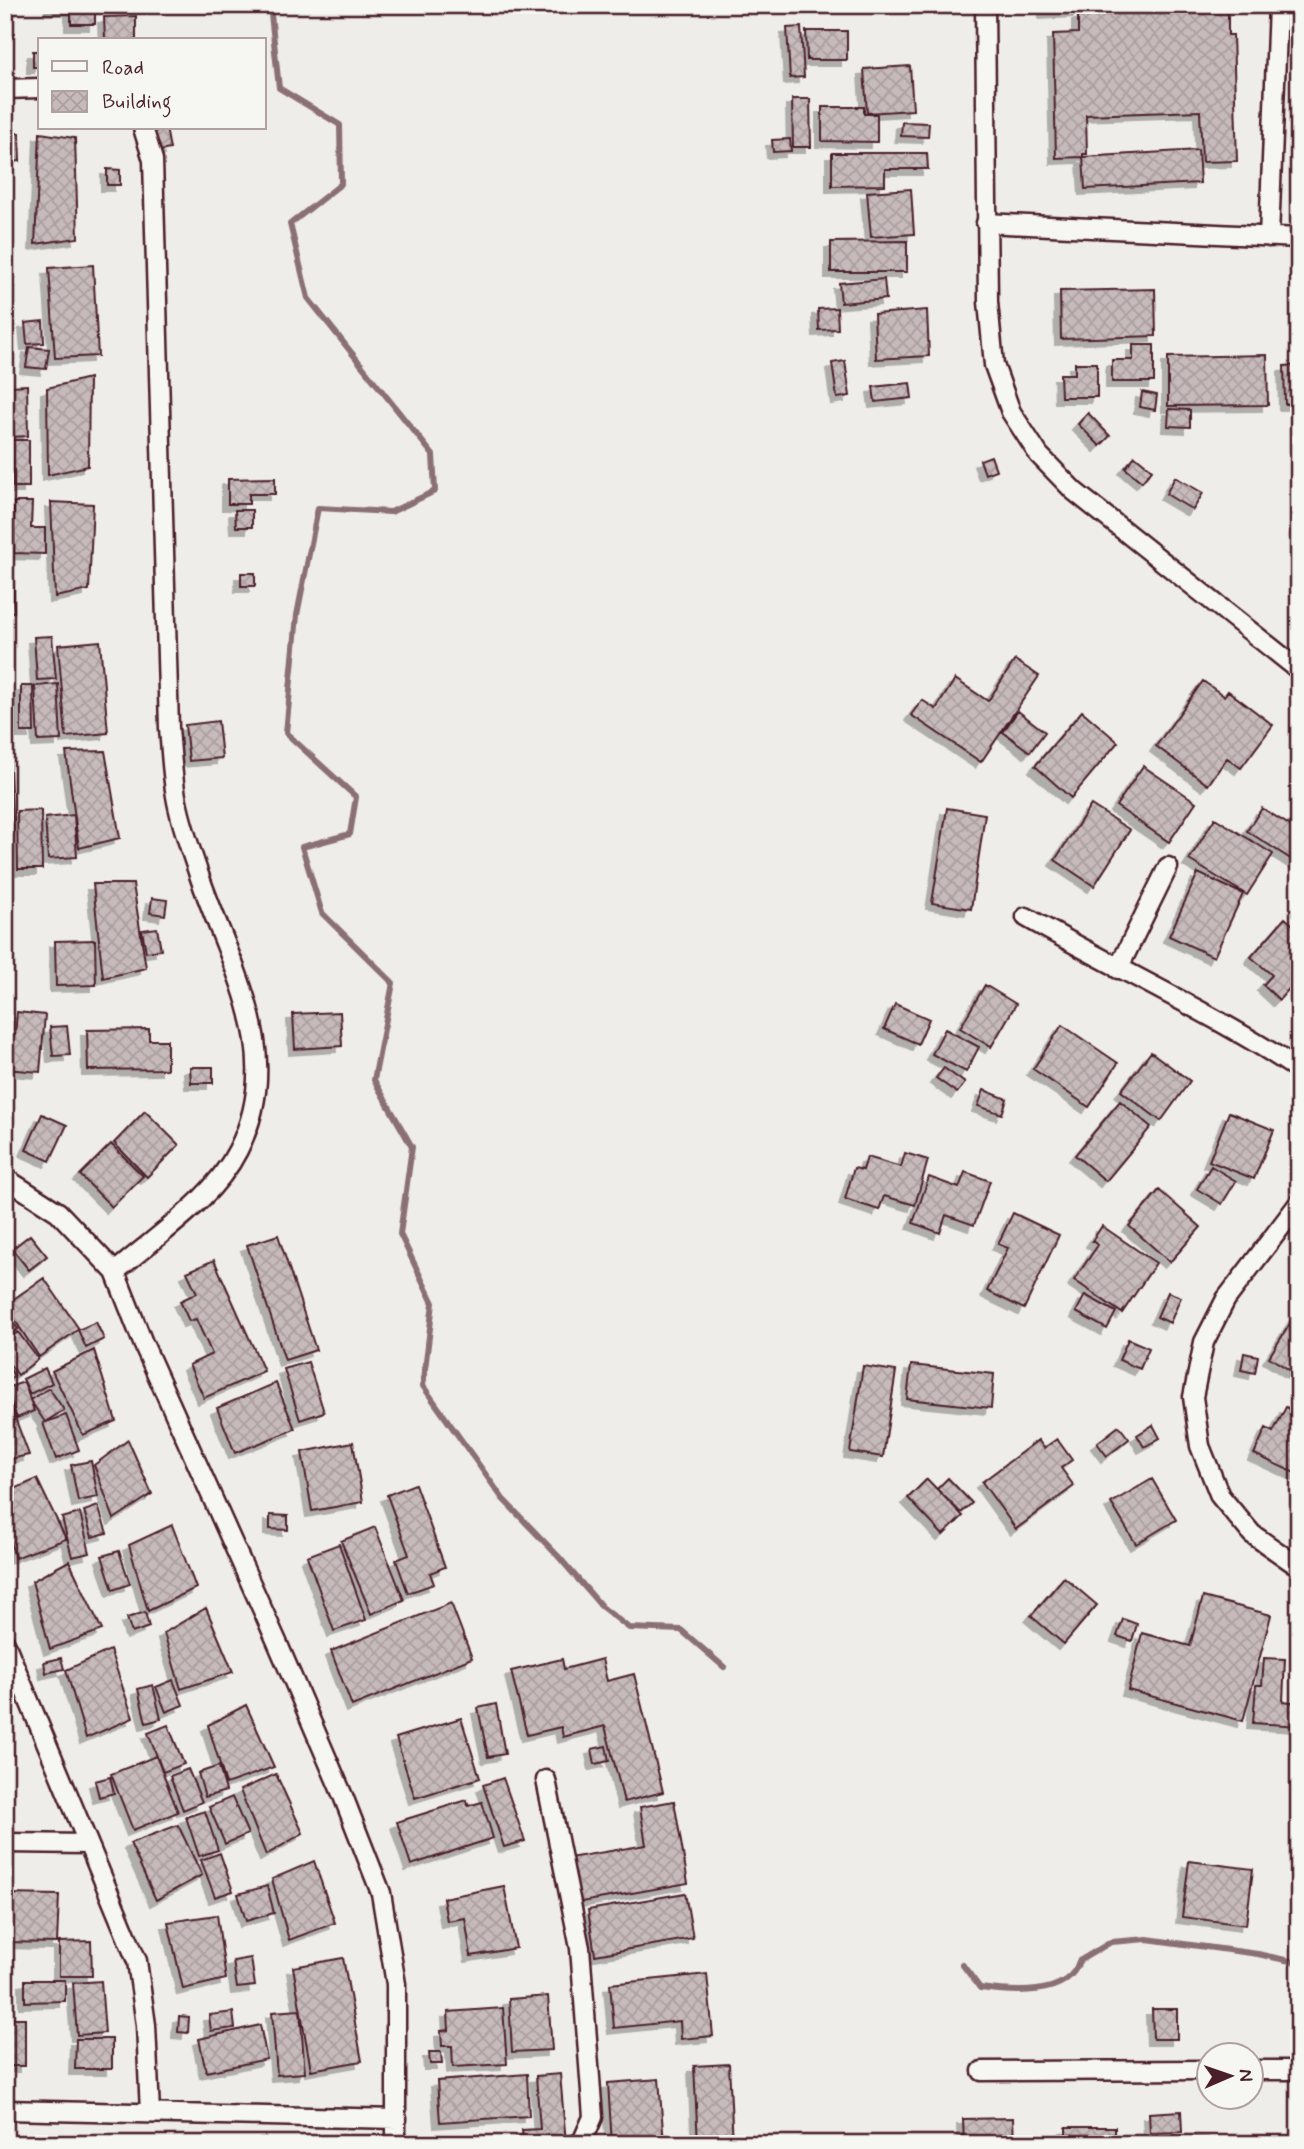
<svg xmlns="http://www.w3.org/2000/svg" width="1304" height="2149" viewBox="0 0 1304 2149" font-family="Mynerve,sans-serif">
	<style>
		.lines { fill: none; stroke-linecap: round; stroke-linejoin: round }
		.stream { stroke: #8a6f74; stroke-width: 6 }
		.building { fill: url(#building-cross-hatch); stroke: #4a1f2b; stroke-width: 2; filter: url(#shadow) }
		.minor-casing { stroke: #4a1f2b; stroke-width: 23 }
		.minor { stroke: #f6f6f2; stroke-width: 18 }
	</style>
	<defs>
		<pattern id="building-cross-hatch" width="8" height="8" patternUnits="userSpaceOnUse" patternTransform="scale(1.75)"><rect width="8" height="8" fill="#c6babb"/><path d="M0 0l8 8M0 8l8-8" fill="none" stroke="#ac9fa1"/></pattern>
		<filter id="shadow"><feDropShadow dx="-6" dy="6" stdDeviation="0" flood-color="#0004"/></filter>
	</defs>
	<rect width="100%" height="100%" fill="#efedea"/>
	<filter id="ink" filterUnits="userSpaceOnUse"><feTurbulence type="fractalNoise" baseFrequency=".0143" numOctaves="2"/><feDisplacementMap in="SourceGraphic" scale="14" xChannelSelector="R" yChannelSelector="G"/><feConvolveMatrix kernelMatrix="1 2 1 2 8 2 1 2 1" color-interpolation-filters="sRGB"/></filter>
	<g filter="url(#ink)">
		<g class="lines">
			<!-- stream -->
			<path class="stream" d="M270 5 279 88 340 125 341 184 290 224 308 298 433 455 435 491 391 512 318 508 297 615 286 733 356 797 350 834 302 847 322 913 393 983 374 1080 412 1147 400 1234 433 1303 423 1386 503 1499 558 1556 602 1607 629 1628 681 1630 724 1667
				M962 1964 980 1988C1011 1992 1068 1998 1079 1961L1111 1942 1147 1939 1258 1954 1299 1963"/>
		</g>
		<!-- building -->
		<path class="building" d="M51 5H95V24H71V9H51Z
			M1045 5H1079V11L1045 13Z
			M1228 10V35H1233L1237 161 1202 162 1200 111 1086 115 1087 154H1083V157L1056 158 1053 34 1078 33V14Z
			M136 16V40H105L104 17Z
			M801 27 804 77 790 78 787 28Z
			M806 31H847V60H807Z
			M33 51H40V67H33Z
			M910 66 913 110 867 113 864 69Z
			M792 99H810L811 147H793Z
			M822 107H864V114H877V142L822 141Z
			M902 122 929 123 928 137 901 136Z
			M151 128H166L170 149 155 152Z
			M19 133 20 161 8 162 6 134Z
			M40 133 75 138 78 238 35 244Z
			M790 139 791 151 773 152 772 140Z
			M1198 150 1200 183 1085 189 1083 157Z
			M832 153H927L928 169H885V185L832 186Z
			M107 169 120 170V185H107Z
			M911 189 914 234 871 237 867 192Z
			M907 241V272H831V242Z
			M93 265 98 356 55 358 49 268Z
			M884 279 886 299 841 303 839 283Z
			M5 287H9L11 374H5Z
			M1155 289 1156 336 1061 339 1060 291Z
			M837 308 838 329 819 330 818 309Z
			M927 310 929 356 876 359 874 314Z
			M43 321 44 343 27 344 25 323Z
			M1133 345H1154V382H1112V360H1133Z
			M29 347 49 349 46 369 26 367Z
			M1267 355 1268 405 1168 406V357Z
			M845 361 850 396 837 398 832 363Z
			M1075 363H1097V397H1061L1060 374H1075Z
			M1299 365V404H1285L1284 366Z
			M89 378 88 466 48 475 47 388Z
			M910 383 912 398 875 402 873 387Z
			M27 385 28 436 11 437 10 386Z
			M1142 392 1157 395 1155 410 1140 407Z
			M5 400H8L9 489H5Z
			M1169 409 1190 410V427L1168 426Z
			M1088 413 1110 436 1100 446 1078 424Z
			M12 440H29V487H13Z
			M991 456 996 470 985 474 980 460Z
			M1135 456 1152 470 1142 482 1125 468Z
			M1175 477 1203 493 1193 510 1166 494Z
			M275 478V494H249V504H228V479Z
			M14 502H32L31 528H45V554L14 553Z
			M51 502 93 504 89 590 55 597Z
			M235 510H252V527H236Z
			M5 521H11L14 612H5Z
			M241 573H255V586H241Z
			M5 622H7L12 718 5 716Z
			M52 636 56 679 37 680 34 637Z
			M100 641 108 733 66 737 58 645Z
			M1015 660 1039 676 981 762 911 715 922 700 936 709 955 679 988 701Z
			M1203 681 1224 696 1228 691 1273 725 1241 768 1227 758 1208 785 1156 746Z
			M58 684 61 740 38 741 35 686Z
			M21 686H33L34 732H21Z
			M1018 711 1045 732 1030 752 1003 732Z
			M1082 711 1118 742 1071 798 1035 766Z
			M218 721 222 758 189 761 185 725Z
			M5 745H9L13 835H5Z
			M105 751 120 838 79 848 66 752Z
			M1143 766 1196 802 1169 842 1116 806Z
			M1091 805 1130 830 1094 886 1055 860Z
			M947 808 985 814 971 909 932 903Z
			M1262 808 1299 831V859L1297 863 1247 831Z
			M41 810 42 869H18L17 811Z
			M74 815 77 857 48 859 45 818Z
			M1215 818 1273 854 1247 895 1189 860Z
			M1198 873 1243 894 1214 957 1169 936Z
			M93 884H133L146 968 103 978Z
			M152 898 167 900 165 915 150 913Z
			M1285 918 1299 930V985L1295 982 1279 1000 1263 985 1272 975 1251 957Z
			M157 928 161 950 146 952 142 930Z
			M95 940 96 985 56 986 55 941Z
			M985 985 1016 1004 991 1047 960 1028Z
			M895 1004 929 1019 918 1044 884 1029Z
			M17 1012 45 1015 40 1072 5 1069V1034L15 1035Z
			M340 1012 342 1046 295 1049 293 1014Z
			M1062 1025 1118 1063 1089 1107 1033 1069Z
			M67 1026 70 1055 53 1056 50 1027Z
			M149 1029V1040H167V1069L88 1070 87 1030Z
			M945 1029 979 1047 966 1072 932 1054Z
			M1151 1052 1190 1081 1161 1121 1121 1091Z
			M190 1067H213V1083H191Z
			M944 1068 965 1083 957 1093 936 1078Z
			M984 1090 1007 1099 1002 1114 978 1106Z
			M1120 1101 1151 1127 1106 1181 1075 1155Z
			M145 1111 179 1145 147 1177 114 1143Z
			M1229 1112 1274 1130 1254 1179 1209 1161Z
			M42 1114 67 1125 50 1161 26 1150Z
			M111 1144 143 1176 112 1207 80 1175Z
			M905 1153 928 1160 915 1205 884 1196 879 1210 845 1199 854 1168 863 1170 867 1157 901 1167Z
			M1211 1166 1236 1181 1222 1204 1197 1189Z
			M965 1172 990 1181 974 1225 946 1215 940 1233 913 1223 929 1177 959 1188Z
			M1159 1190 1201 1227 1170 1262 1129 1226Z
			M1013 1213 1059 1235 1024 1309 987 1291 1008 1248 998 1244Z
			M1102 1226 1156 1263 1122 1313 1074 1280 1098 1245 1092 1241Z
			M30 1235 47 1256 29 1270 12 1249Z
			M278 1235 316 1350 285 1360 247 1245Z
			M214 1260 264 1371 204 1398 189 1365 212 1354 196 1319 189 1321 180 1301 197 1293 187 1272Z
			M44 1278 79 1329 39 1357 5 1305Z
			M1168 1292 1181 1297 1170 1323 1157 1317Z
			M1085 1295 1116 1312 1107 1329 1076 1312Z
			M1298 1311H1299V1376L1269 1357Z
			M5 1312 18 1329 5 1338Z
			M96 1322 104 1339 86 1348 78 1330Z
			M18 1332 38 1359 18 1375 5 1358V1341Z
			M1128 1339 1149 1348 1140 1369 1119 1360Z
			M94 1350 116 1421 83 1435 52 1371Z
			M1244 1353 1258 1356 1255 1373 1241 1370Z
			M5 1361 14 1376 5 1381Z
			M308 1362 324 1412 300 1420 284 1369Z
			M911 1365 994 1374 991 1408 907 1399Z
			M863 1366 896 1371 883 1457 850 1452Z
			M45 1368 52 1383 30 1394 23 1379Z
			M24 1382 34 1411 17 1418 6 1388Z
			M276 1383 295 1429 235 1453 217 1408Z
			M49 1388 64 1410 45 1422 30 1400Z
			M5 1391 29 1455 5 1460Z
			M1286 1407 1299 1414V1475L1254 1454 1266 1428 1273 1432Z
			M66 1415 79 1450 56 1459 43 1423Z
			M1153 1425 1160 1438 1144 1447 1137 1435Z
			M1119 1426 1129 1439 1107 1456 1097 1443Z
			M1057 1439 1072 1460 1061 1468 1074 1486 1016 1529 982 1482 1038 1440 1044 1448Z
			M128 1440 152 1494 114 1519 94 1465Z
			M353 1442 363 1502 312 1511 302 1452Z
			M91 1461 98 1497 78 1501 71 1465Z
			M948 1478 972 1503 961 1513 937 1489Z
			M37 1479 66 1539 15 1558 5 1522V1493Z
			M927 1479 963 1516 943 1535 908 1498Z
			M1152 1479 1176 1520 1136 1544 1111 1503Z
			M415 1484 445 1567 430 1573 434 1584 408 1593 396 1560 409 1555 387 1495Z
			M98 1506 107 1533 92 1537 84 1511Z
			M80 1513 90 1553 72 1557 62 1518Z
			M270 1515 288 1516V1530L270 1529Z
			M172 1525 196 1588 148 1611 129 1545Z
			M375 1527 404 1600 371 1614 341 1541Z
			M339 1544 366 1620 334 1631 307 1556Z
			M119 1551 130 1584 113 1590 102 1556Z
			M69 1561 102 1630 50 1649 32 1581Z
			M1064 1577 1097 1605 1064 1644 1031 1616Z
			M1203 1597 1271 1615 1243 1721 1128 1690 1142 1633 1190 1646Z
			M451 1603 472 1658 352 1706 331 1651Z
			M206 1608 233 1672 181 1689 164 1633Z
			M145 1612 149 1627 132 1633 127 1618Z
			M1123 1619 1137 1624 1132 1641 1117 1636Z
			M110 1650 133 1718 86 1738 66 1670Z
			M61 1658 64 1669 46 1673 44 1662Z
			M1264 1658 1285 1659 1283 1701 1299 1703V1726L1253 1723 1256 1685H1262Z
			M562 1659 564 1669 602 1659 607 1681 634 1674 663 1792 624 1802 605 1726 563 1737 561 1727 527 1735 511 1671Z
			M173 1680 183 1705 166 1712 156 1687Z
			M153 1685 161 1719 146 1723 138 1689Z
			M496 1704 505 1754 488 1757 478 1708Z
			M246 1705 274 1767 226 1784 208 1725Z
			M461 1718 480 1778 415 1798 396 1738Z
			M168 1725 184 1764 163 1772 148 1733Z
			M606 1746 609 1761 595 1764 592 1749Z
			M156 1756 178 1812 133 1830 111 1774Z
			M219 1766 226 1791 205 1797 198 1773Z
			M188 1769 202 1802 183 1810 170 1776Z
			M276 1774 303 1833 266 1855 240 1790Z
			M110 1777 114 1793 99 1797 95 1781Z
			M503 1778 525 1841 504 1847 483 1785Z
			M232 1797 248 1834 225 1844 209 1807Z
			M467 1800 468 1806 482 1802 493 1838 411 1865 397 1822Z
			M674 1801 688 1883 576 1903 569 1858 646 1845 640 1807Z
			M205 1811 218 1850 199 1856 186 1817Z
			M178 1825 202 1875 156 1900 130 1843Z
			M220 1853 233 1891 215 1897 201 1860Z
			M314 1861 335 1923 289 1940 272 1879Z
			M1189 1861 1253 1869 1246 1925 1182 1917Z
			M267 1886 274 1913 246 1921 238 1894Z
			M504 1886 516 1948 471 1956 465 1918 447 1921 443 1898Z
			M685 1893 693 1938 595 1955 588 1910Z
			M5 1894 59 1895 57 1943 5 1942Z
			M217 1915 226 1979 183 1989 168 1922Z
			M91 1941 92 1976H59V1942Z
			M251 1958 255 1986 237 1988 233 1961Z
			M343 1958 362 2061 311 2070 293 1967Z
			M707 1974 713 2036 681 2039 680 2021 614 2028 610 1984Z
			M25 1980H65V2001L25 2002Z
			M101 1981 105 2033 77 2035 73 1983Z
			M548 1996 552 2050 512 2052 509 1999Z
			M503 2008 507 2064 453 2067 452 2046H442L441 2031 449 2030 448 2012Z
			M1152 2009H1177V2039H1153Z
			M300 2010 305 2073 277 2075 272 2012Z
			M233 2012 235 2028 211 2031 209 2015Z
			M179 2016 189 2017 188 2033 178 2032Z
			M5 2018H25V2066H5Z
			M260 2025 267 2059 206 2072 199 2039Z
			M76 2039H112V2069H75Z
			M429 2052H441L442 2064H430Z
			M729 2064 733 2144H698L694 2066Z
			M527 2074 529 2116 440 2122 437 2081Z
			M560 2074 566 2143 523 2144 522 2130 540 2129 536 2076Z
			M659 2079 664 2144H612L608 2083Z
			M1181 2111 1182 2132 1150 2133 1149 2113Z
			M1013 2118 1014 2144H964L963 2119Z
			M1066 2127H1115V2144H1066Z
			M1020 2135H1034V2144H1021Z
			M1118 2137 1208 2138V2144H1118Z
			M1268 2139V2144H1232L1231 2140Z"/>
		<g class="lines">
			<defs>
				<path id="minor" d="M985 5 988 302 994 365 1011 412 1039 455 1074 491 1299 670
					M5 89 40 88
					M986 223 1299 238
					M1269 237 1278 5
					M1026 917C1116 969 1212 1012 1299 1070
					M1118 969 1168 867
					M5 1178 58 1212 115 1272 143 1343 277 1642 343 1796 381 1893 396 1984V2144
					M1299 1203 1226 1299 1204 1342 1193 1397 1200 1446 1220 1496 1252 1534 1292 1562 1299 1565
					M115 1272C156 1236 213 1200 238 1150 288 1052 229 965 198 872 190 848 180 821 176 796 172 774 171 750 169 728L153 160 143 128
					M5 1643 137 1961 146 2025 150 2113
					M546 1780 580 1948 593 2117 582 2142 577 2144
					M5 1843 88 1844
					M1252 2070H1299
					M982 2071 1210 2070
					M5 2110 397 2119"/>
			</defs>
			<!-- minor casing -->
			<use href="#minor" class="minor-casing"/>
			<!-- minor -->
			<use href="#minor" class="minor"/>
		</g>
	</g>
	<!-- margin -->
	<rect width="1304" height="2149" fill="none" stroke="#f6f6f2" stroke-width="28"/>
	<rect x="14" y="14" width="1276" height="2121" fill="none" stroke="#4a1f2b" stroke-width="2.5" filter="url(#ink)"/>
	<!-- legend -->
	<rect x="38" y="38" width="228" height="91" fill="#f6f6f2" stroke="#b1a0a2" stroke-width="2"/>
	<rect x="52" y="61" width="35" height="10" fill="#f6f6f2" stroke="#b1a0a2" stroke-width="2"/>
	<text x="102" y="74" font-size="21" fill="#4a1f2b">Road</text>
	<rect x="52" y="91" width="35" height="21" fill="url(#building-cross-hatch)" stroke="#b1a0a2" stroke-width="2"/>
	<text x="102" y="108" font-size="21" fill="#4a1f2b">Building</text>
	<!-- north arrow -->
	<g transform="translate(1230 2076) rotate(88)"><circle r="33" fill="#f6f6f2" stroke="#b1a0a2" stroke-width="2"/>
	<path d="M0-5L12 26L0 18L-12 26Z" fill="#4a1f2b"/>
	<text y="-10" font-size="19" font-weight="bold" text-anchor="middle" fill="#4a1f2b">N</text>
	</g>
</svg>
